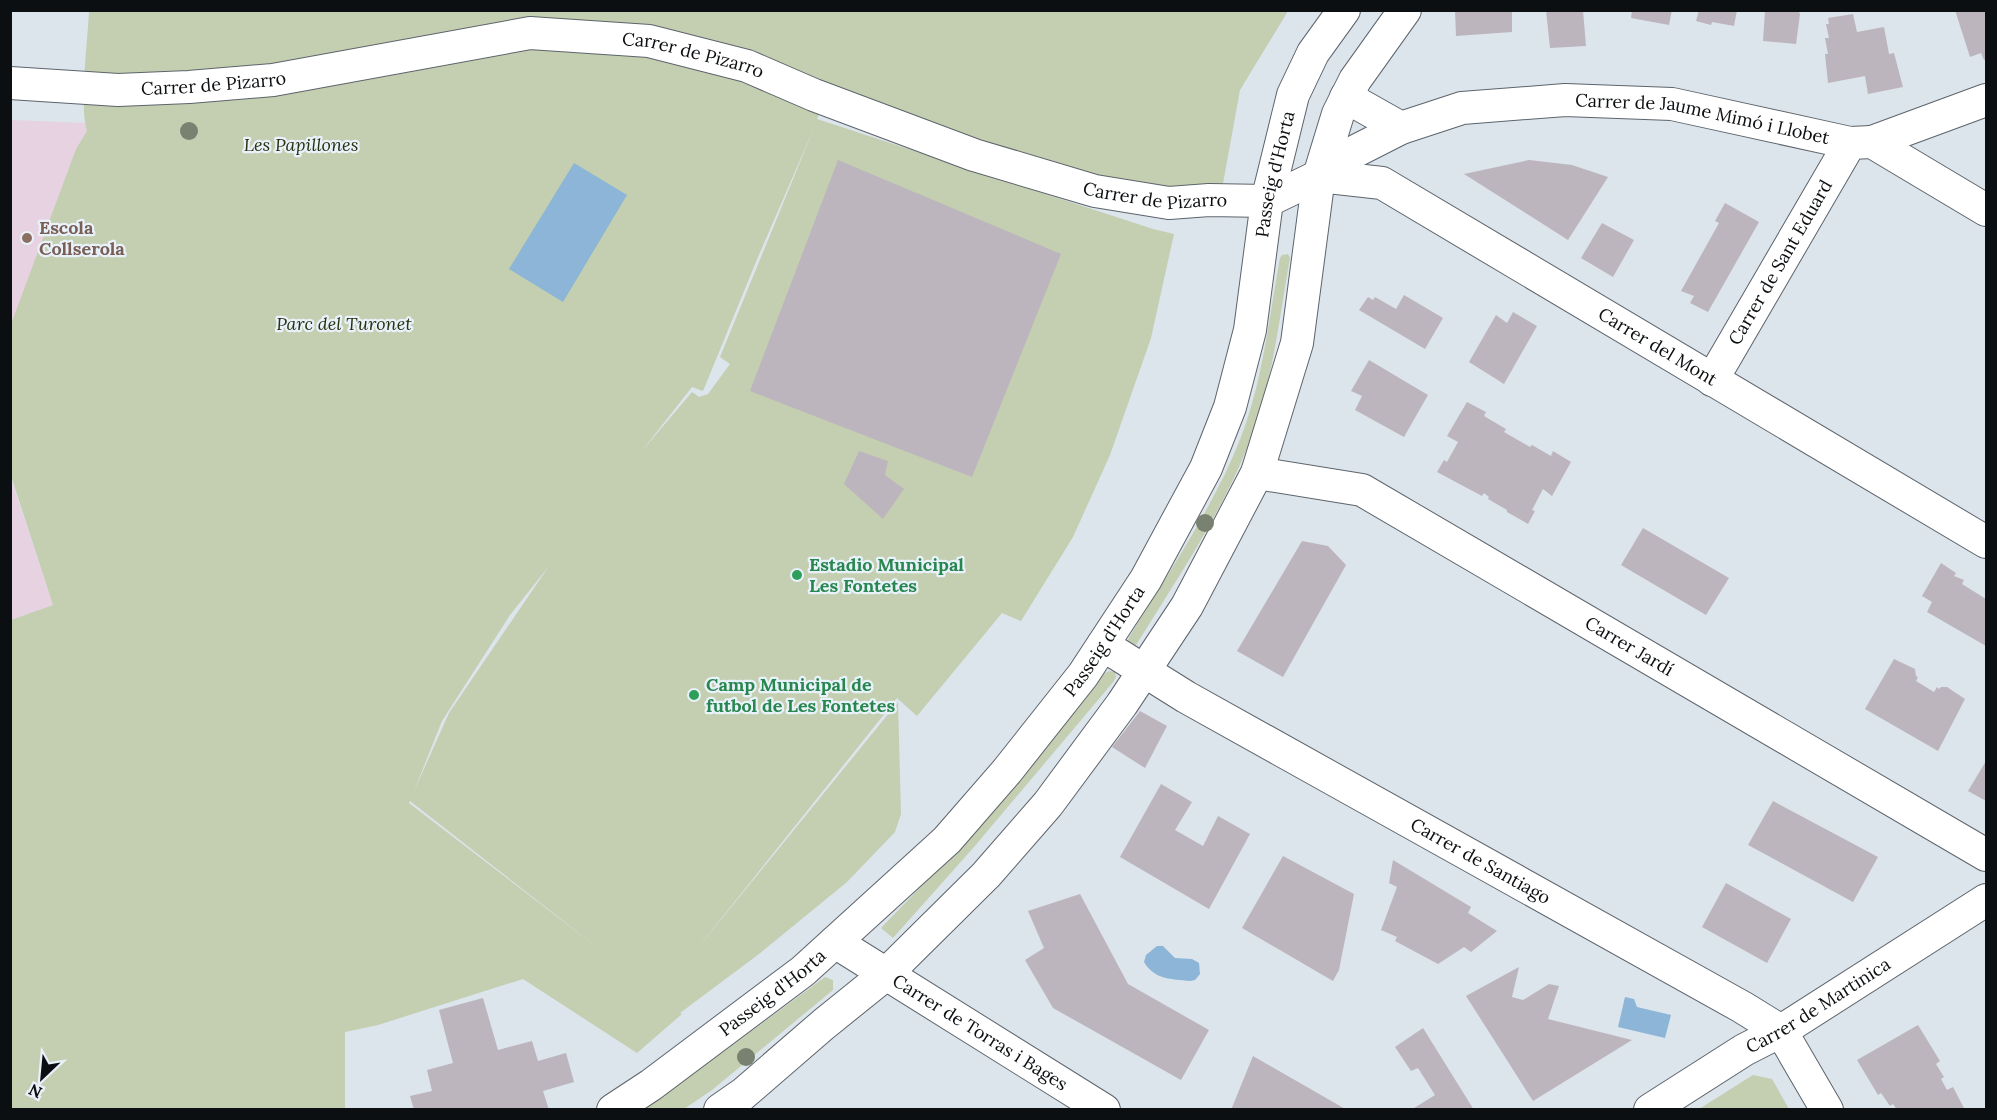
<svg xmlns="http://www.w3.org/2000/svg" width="1997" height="1120" viewBox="0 0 1997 1120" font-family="Lora,serif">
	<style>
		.education { fill: #e7d2e1 }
		.green { fill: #c4ceb1; fill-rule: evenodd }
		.water { fill: #8db5d7 }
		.building { fill: #bdb5bd }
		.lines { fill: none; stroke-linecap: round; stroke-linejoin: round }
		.minor-casing { stroke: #5d646b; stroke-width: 34 }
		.minor { stroke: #fff; stroke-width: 32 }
		.tree { fill: #798271 }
		.education-dot { fill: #8d6e63; stroke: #e9f2fa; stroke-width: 2 }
		.leisure-dot { fill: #2e9e5b; stroke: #e9f2fa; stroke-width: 2 }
		.labels { text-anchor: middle; stroke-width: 4.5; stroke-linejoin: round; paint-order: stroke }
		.street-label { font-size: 18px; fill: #0c0f11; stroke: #e9f2fa }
		.park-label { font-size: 18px; font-style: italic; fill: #28310d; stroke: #e9f2fa }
		.education-label { font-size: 18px; font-weight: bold; fill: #785e54; stroke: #e9f2fa; text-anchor: start }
		.leisure-label { font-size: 18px; font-weight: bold; fill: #27864d; stroke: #e9f2fa; text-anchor: start }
	</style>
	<rect width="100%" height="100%" fill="#dce4ec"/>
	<!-- education -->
	<path class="education" d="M11 120 85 123 87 131 76 149 11 327Z
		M10 476 53 605 11 620H10Z"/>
	<!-- green -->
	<path class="green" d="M89 11H1288L1240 90 1222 189 1149 191 1017 155 831 88 817 119 1153 229 1174 234 1151 338 1110 455 1073 537 1021 621 1002 613 917 716 897 698 693 954 898 702 901 814 895 832 847 882 759 954 680 1013 682 1014 637 1053 523 979 378 1025 345 1032V1109H11V620L53 605 11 476 10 327 76 149 87 131C79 106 88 39 89 11ZM814 128 720 357 730 364 708 394 699 397 692 392 641 452 692 387 703 391 758 257ZM549 566 449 713 414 791 442 721 510 615ZM410 801 603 952 409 803Z
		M1288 254 1290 258C1280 313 1274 371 1256 424 1229 503 1180 574 1136 645L1131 647 1128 646 1127 641C1166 576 1214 507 1241 437 1263 380 1269 317 1280 258L1282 255Z
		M1109 671 1115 672 1116 677 1114 681 974 847 893 938 881 928 966 840 1105 673Z
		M825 977 833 980V990L712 1090 684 1109 644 1110Z
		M1753 1075 1772 1079 1789 1109H1699Z"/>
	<!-- water -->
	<path class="water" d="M574 163 627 195 563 302 509 269Z
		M1157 946H1163L1175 958 1192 959 1199 963 1200 974 1195 980 1190 981C1171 979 1155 980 1144 962L1146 955Z
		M1625 997 1634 999 1637 1007 1671 1015 1665 1038 1618 1027Z"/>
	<!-- building -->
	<path class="building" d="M1455 10H1512V32L1456 36Z
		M1546 10H1583L1586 46 1550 48Z
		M1632 10H1672L1669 25 1631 18Z
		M1699 10H1737L1734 26 1712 22 1711 25 1696 21Z
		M1765 10H1798L1800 14 1796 44 1763 41Z
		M1955 10H1986V59L1984 60 1981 53 1970 57Z
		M1853 14 1857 32 1884 27 1889 54 1894 53 1903 87 1868 94 1865 76 1828 83 1825 54H1828L1825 38H1829L1826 24H1829L1828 18Z
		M838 160 1061 254 972 477 750 391Z
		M1529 160 1572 165 1608 177 1568 240 1464 174Z
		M1725 203 1759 222 1708 312 1690 303 1694 296 1681 291 1719 223 1715 221Z
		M1602 223 1634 240 1613 277 1581 258Z
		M1404 295 1443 318 1425 349 1359 310 1368 297 1373 300 1375 297 1396 309Z
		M1513 312 1537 326 1504 384 1469 362 1496 315 1507 323Z
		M1369 360 1428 395 1404 437 1355 410 1362 396 1351 391Z
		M1467 402 1486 412 1484 416 1506 429 1504 432 1530 447 1532 445 1551 456 1553 451 1571 462 1552 496 1543 489 1532 510 1535 511 1528 524 1507 512V510L1488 499 1489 497 1484 493 1482 496 1437 472 1444 460 1447 462 1458 442 1447 436Z
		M859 451 888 461 885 475 904 489 883 519 844 484Z
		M1643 528 1729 578 1706 615 1621 565Z
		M1302 541 1328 546 1346 565 1283 677 1237 651Z
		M1941 563 1956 573 1954 576 1964 580 1962 584 1986 599V646L1927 612 1932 602 1922 596Z
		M1894 659 1915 669 1916 676 1918 677 1916 681 1934 692 1937 687 1939 689 1941 687H1947L1965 699 1938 751 1865 709Z
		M1140 711 1167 726 1145 768 1112 747Z
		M1986 761V801L1968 791Z
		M1161 784 1192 802 1175 830 1203 846 1218 816 1250 834 1209 909 1120 857Z
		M1773 801 1878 857 1853 902 1748 845Z
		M1283 856 1354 894 1339 970 1333 981 1242 928Z
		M1393 860 1471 907 1468 913 1497 931 1471 952 1464 947 1438 964 1395 941 1397 937 1381 930 1397 887 1389 883Z
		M1726 883 1791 919 1767 963 1702 927Z
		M1080 894 1128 984 1209 1030 1181 1080 1053 1008 1025 960 1044 948 1028 911Z
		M1519 967 1512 997 1523 1000 1549 984 1559 986 1548 1019 1632 1040 1533 1101 1466 996Z
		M483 998 498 1050 532 1041 538 1061 566 1053 574 1082 543 1091 549 1110H414L410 1096 432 1091 427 1070 453 1063 439 1010Z
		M1918 1025 1940 1061 1936 1064 1944 1077 1941 1079 1947 1090 1953 1087 1965 1110H1897L1893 1104 1890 1106 1881 1093 1878 1095 1857 1060Z
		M1423 1028 1474 1110H1411L1435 1095 1418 1068 1411 1071 1395 1047Z
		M1253 1056 1347 1110H1231Z"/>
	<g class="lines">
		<defs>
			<g id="minor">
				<path id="s1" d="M10 83 118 90 189 87 273 80 530 33 649 41 747 66 814 95 974 155 1095 191 1169 203 1209 200 1267 201 1319 176 1346 156 1401 128 1462 108 1565 100 1672 104 1850 143 1872 142 1986 210"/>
				<path d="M1346 97 1401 128"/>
				<path d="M1872 142 1986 100"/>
				<path id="s2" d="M1319 176 1382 183 1986 542"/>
				<path id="s3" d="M1712 380 1850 143"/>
				<path id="s4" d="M1257 473 1362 490 1986 855"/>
				<path id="s5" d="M1103 645 1186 697 1742 1007 1781 1031 1827 1110"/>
				<path id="s6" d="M835 942 1104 1110"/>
				<path id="s7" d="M613 1110 651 1085 803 971 947 840 1007 771 1083 675 1146 579 1206 468 1230 407 1250 330 1267 201 1293 95 1313 53 1344 10"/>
				<path d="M720 1110 743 1094 824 1024 886 974 986 875 1048 804 1122 704 1187 606 1257 473 1297 343 1319 176 1338 114 1355 80 1405 10"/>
				<path id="s8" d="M1650 1110 1744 1050 1781 1031 1986 900"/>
			</g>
		</defs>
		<!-- minor casing -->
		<use href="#minor" class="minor-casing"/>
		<!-- minor -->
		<use href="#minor" class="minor"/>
	</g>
	<!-- trees -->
	<g class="tree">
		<circle cx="189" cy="131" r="9"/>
		<circle cx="1205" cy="523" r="9"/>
		<circle cx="746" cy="1057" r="9"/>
	</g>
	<!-- markers -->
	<circle class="education-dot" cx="27" cy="238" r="6"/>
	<g class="leisure-dot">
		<circle cx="797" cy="575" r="6"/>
		<circle cx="694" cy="695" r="6"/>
	</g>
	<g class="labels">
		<!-- street labels -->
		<g class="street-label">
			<text dy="6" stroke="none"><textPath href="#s1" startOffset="690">Carrer de Pizarro</textPath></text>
			<text dy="6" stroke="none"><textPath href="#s1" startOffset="204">Carrer de Pizarro</textPath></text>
			<text dy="6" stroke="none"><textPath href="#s1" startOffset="1748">Carrer de Jaume Mimó i Llobet</textPath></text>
			<text dy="6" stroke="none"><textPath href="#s7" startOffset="1188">Passeig d'Horta</textPath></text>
			<text dy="6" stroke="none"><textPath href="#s1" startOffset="1176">Carrer de Pizarro</textPath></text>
			<text dy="6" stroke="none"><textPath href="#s3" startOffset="136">Carrer de Sant Eduard</textPath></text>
			<text dy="6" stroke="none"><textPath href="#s2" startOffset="384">Carrer del Mont</textPath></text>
			<text dy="6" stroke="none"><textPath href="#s7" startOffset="684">Passeig d'Horta</textPath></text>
			<text dy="6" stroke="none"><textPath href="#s4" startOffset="416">Carrer Jardí</textPath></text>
			<text dy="6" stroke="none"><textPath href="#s5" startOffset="435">Carrer de Santiago</textPath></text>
			<text dy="6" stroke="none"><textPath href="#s7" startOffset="198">Passeig d'Horta</textPath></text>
			<text dy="6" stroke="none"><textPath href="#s8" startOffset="198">Carrer de Martinica</textPath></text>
			<text dy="6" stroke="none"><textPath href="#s6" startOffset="171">Carrer de Torras i Bages</textPath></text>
		</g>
		<!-- park labels -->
		<g class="park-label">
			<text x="301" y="151">Les Papillones</text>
			<text x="344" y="330">Parc del Turonet</text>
		</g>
		<!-- education labels -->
		<g class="education-label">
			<text x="39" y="234">Escola<tspan x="39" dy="21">Collserola</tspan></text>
		</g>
		<!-- leisure labels -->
		<g class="leisure-label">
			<text x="809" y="571">Estadio Municipal<tspan x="809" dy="21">Les Fontetes</tspan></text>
			<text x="706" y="691">Camp Municipal de<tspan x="706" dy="21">futbol de Les Fontetes</tspan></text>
		</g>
	</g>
	<!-- border -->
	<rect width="1997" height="1120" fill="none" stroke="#0c0f11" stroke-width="24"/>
	<!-- north arrow -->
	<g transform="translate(42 1078) rotate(206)" stroke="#e9f2fa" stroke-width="4.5" paint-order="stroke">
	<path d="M0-4.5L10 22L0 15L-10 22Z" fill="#0c0f11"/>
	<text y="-9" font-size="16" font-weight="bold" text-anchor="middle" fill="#0c0f11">N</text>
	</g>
</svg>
